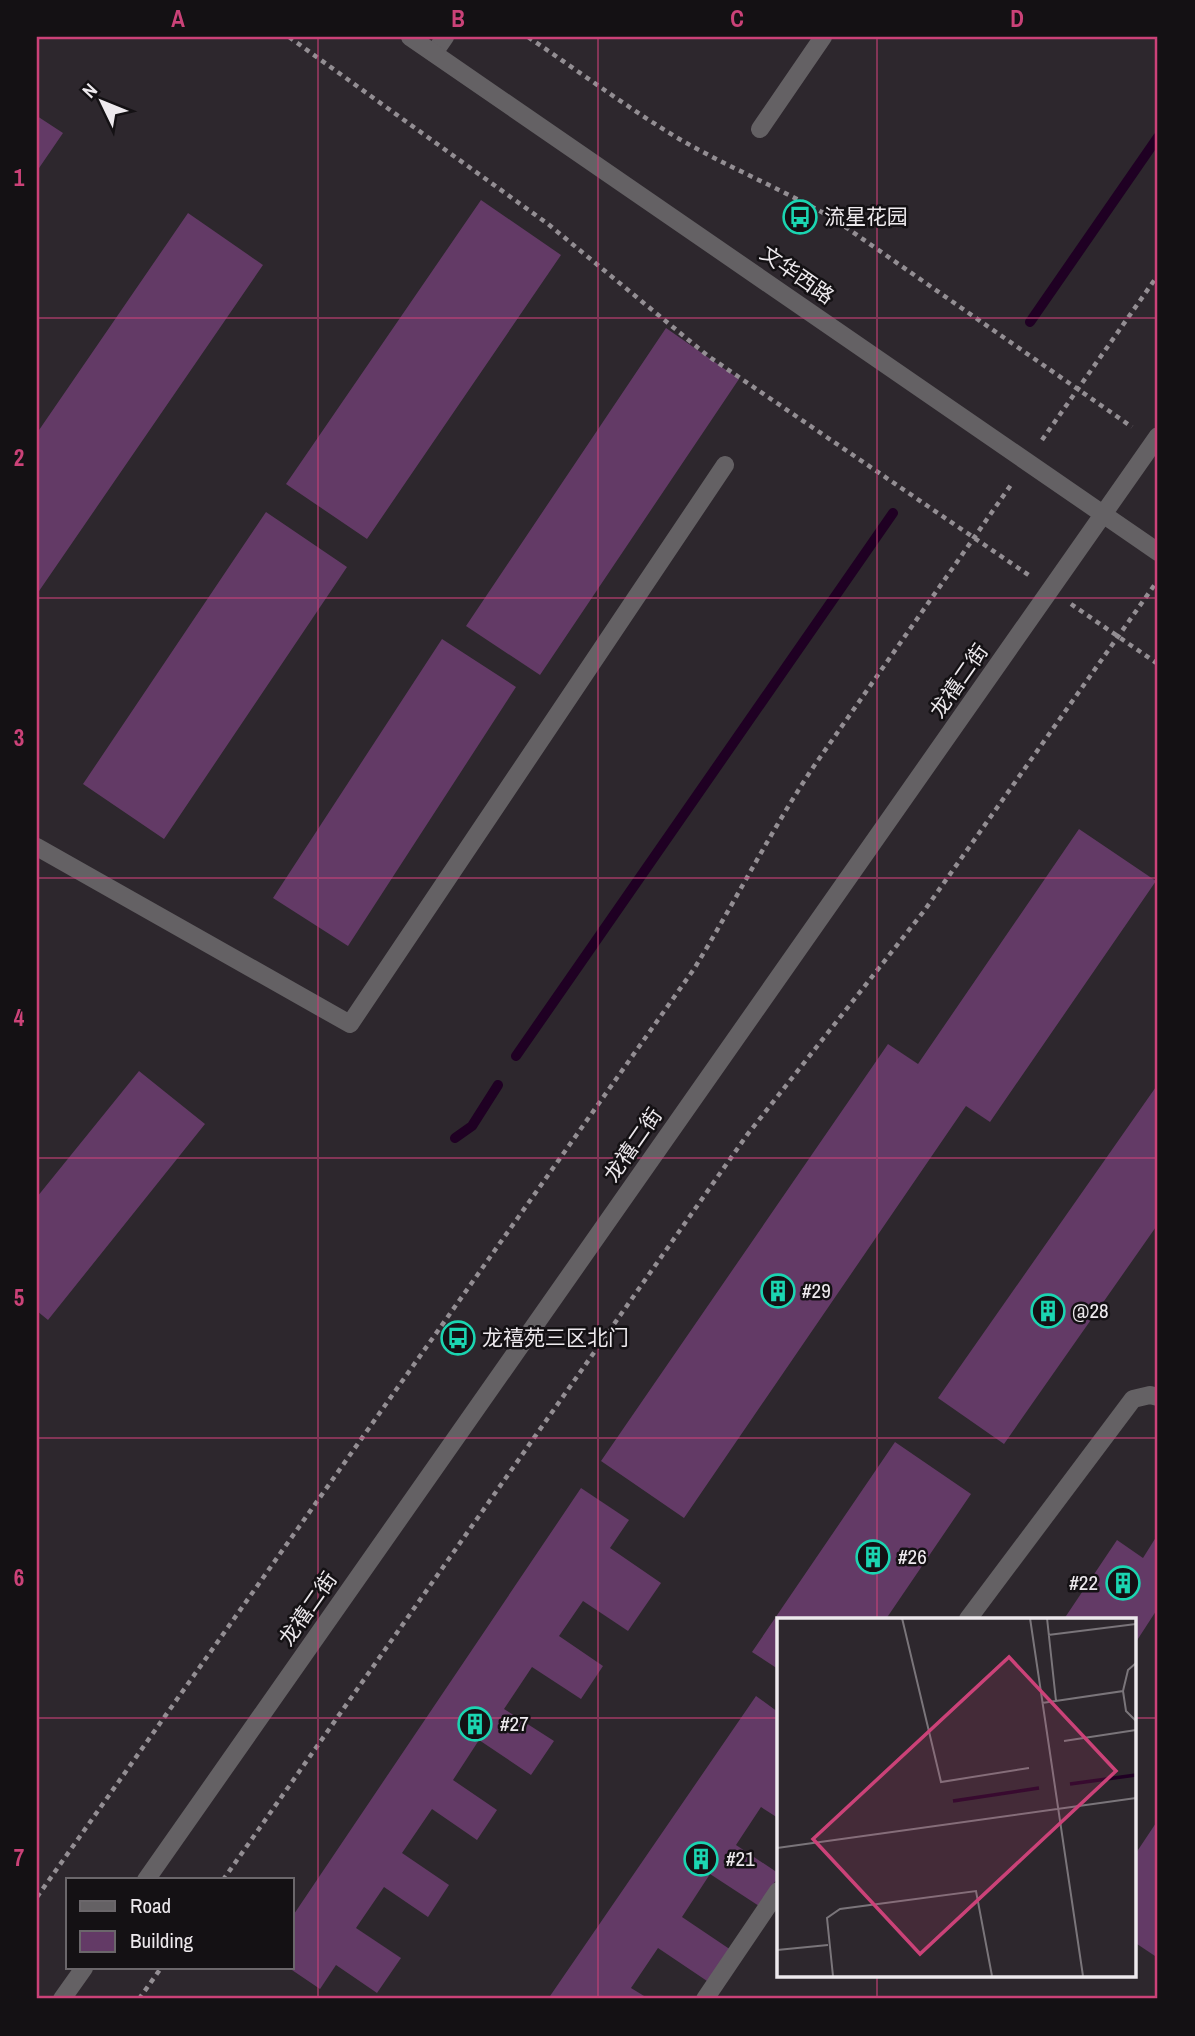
<svg xmlns="http://www.w3.org/2000/svg" width="1195" height="2036" viewBox="0 0 1195 2036" font-family="'Archivo Narrow','Noto Sans SC',sans-serif">
	<style>
		.lines { fill: none; stroke-linecap: round; stroke-linejoin: round }
		.stream { stroke: #1f0023; stroke-width: 10 }
		.building { fill: #633a66 }
		.path { stroke: #938e93; stroke-width: 4.5; stroke-dasharray: 5 5; stroke-linecap: butt }
		.service { stroke: #646164; stroke-width: 18 }
		.minor { stroke: #646164; stroke-width: 18 }
		.tertiary { stroke: #646164; stroke-width: 18 }
		.grid { fill: none; stroke: #cb4278; stroke-width: 2; stroke-opacity: 0.55 }
		.labels { text-anchor: middle; stroke-width: 5; stroke-linejoin: round; paint-order: stroke }
		.poi-label { font-size: 21px; fill: #ede9ed; stroke: #141114; text-anchor: start }
		.street-label { font-size: 21px; fill: #ede9ed; stroke: #141114 }
		.inset-river { fill: none; stroke: #1f0023; stroke-width: 3.5 }
		.inset-road { fill: none; stroke: #7a757a; stroke-width: 2 }
		.view { fill: #cb4278; fill-opacity: 0.15; stroke: #cb4278; stroke-width: 3.5 }
		.inset-edge { fill: none; stroke: #ede9ed; stroke-width: 3.5 }
		.neatline { fill: none; stroke: #cb4278; stroke-width: 2.5 }
		.grid-label { font-size: 23px; text-anchor: middle; font-weight: bold; fill: #cb4278 }
	</style>
	<rect width="100%" height="100%" fill="#2d272d"/>
	<g class="lines">
		<!-- stream -->
		<path class="stream" d="M1030 322 1158 137
			M516 1056 893 513
			M455 1138 472 1126 498 1085"/>
	</g>
	<!-- building -->
	<path class="building" d="M37 116 63 133 37 171Z
		M481 200 561 255 367 539 286 484Z
		M188 213 263 265 37 594V433Z
		M666 328 739 379 540 675 466 626Z
		M266 512 347 567 164 839 83 784Z
		M442 639 516 687 348 946 273 898Z
		M1079 829 1156 881 990 1122 966 1106 684 1518 601 1461 888 1044 918 1064Z
		M139 1071 205 1124 48 1320 37 1311V1197Z
		M1158 1084V1224L1004 1444 938 1398Z
		M895 1442 971 1494 886 1619H778V1669L752 1652Z
		M581 1488 629 1520 610 1548 661 1583 628 1631 583 1601 559 1636 603 1666 581 1699 532 1667 504 1709 554 1741 531 1775 479 1740 453 1780 497 1810 477 1840 432 1809 402 1853 449 1885 428 1917 384 1887 356 1928 401 1958 377 1993 336 1965 320 1989 289 1968H292V1917Z
		M1158 1534V1608L1134 1645V1619H1064L1117 1540 1143 1558Z
		M756 1696 778 1712V1818L761 1807 736 1845 778 1873V1877L759 1906 710 1874 682 1917 731 1950 710 1983 658 1948 631 1988 649 1999H548Z
		M1158 1820V1958L1134 1942V1856Z"/>
	<g class="lines">
		<!-- path -->
		<path class="path" d="M289 37 548 224 708 356 1030 576
			M528 37C577 70 625 106 676 137 727 167 782 189 834 219L1132 427
			M1042 440 1158 275
			M1071 604 1158 664
			M223 1880 747 1135 924 911 1158 580
			M37 1897 694 969C735 902 770 832 814 766L1013 482
			M139 1999 161 1968"/>
		<!-- service -->
		<path class="service" d="M37 847 350 1024 725 465
			M968 1619 1133 1399 1150 1395 1158 1397
			M705 1999 778 1891"/>
		<!-- minor -->
		<path class="minor" d="M434 53 445 37
			M760 129 823 37"/>
		<!-- tertiary -->
		<path class="tertiary" d="M410 37 1158 552
			M146 1880 1158 436
			M62 1999 84 1968"/>
	</g>
	<!-- grid -->
	<path class="grid" d="M318 37V1999M598 37V1999M877 37V1619M37 318H1158M37 598H1158M37 878H1158M37 1158H1158M37 1438H1158M37 1718H778M1134 1718H1158M877 1975V1999"/>
	<!-- icons -->
	<defs>
		<symbol id="bus-ring" viewBox="-11 -11 22 22"><circle r="9.5" fill="#141114" stroke="#1bd5b1" stroke-width="1.5"/><path d="M-5-6H5V4H4V6H2V4H-2V6H-4V4H-5ZM-3.5-4V0h7V-4ZM-3.5 1.2v1.5H-2V1.2ZM2 1.2v1.5H3.5V1.2Z" fill="#1bd5b1"/></symbol>
		<symbol id="building-ring" viewBox="-11 -11 22 22"><circle r="9.5" fill="#141114" stroke="#1bd5b1" stroke-width="1.5"/><path d="M-4-6H4V6H1V3H-1V6H-4ZM-2.5-4.3h1.7v1.8h-1.7ZM.8-4.3h1.7v1.8H.8ZM-2.5-1h1.7V.8h-1.7ZM.8-1h1.7V.8H.8Z" fill="#1bd5b1"/></symbol>
	</defs>
	<g fill-rule="evenodd">
		<use href="#bus-ring" x="781" y="198" width="38" height="38"/>
		<use href="#building-ring" x="759" y="1272" width="38" height="38"/>
		<use href="#building-ring" x="1029" y="1292" width="38" height="38"/>
		<use href="#bus-ring" x="439" y="1319" width="38" height="38"/>
		<use href="#building-ring" x="854" y="1538" width="38" height="38"/>
		<use href="#building-ring" x="1104" y="1564" width="38" height="38"/>
		<use href="#building-ring" x="456" y="1705" width="38" height="38"/>
		<use href="#building-ring" x="682" y="1840" width="38" height="38"/>
	</g>
	<g class="labels">
		<!-- poi labels -->
		<g class="poi-label">
			<text x="824" y="224">流星花园</text>
			<text x="802" y="1298">#29</text>
			<text x="1072" y="1318">@28</text>
			<text x="482" y="1345">龙禧苑三区北门</text>
			<text x="898" y="1564">#26</text>
			<text x="1098" y="1590" text-anchor="end">#22</text>
			<text x="500" y="1731">#27</text>
			<text x="726" y="1866">#21</text>
		</g>
		<!-- street labels -->
		<g class="street-label">
			<text transform="translate(797 275) rotate(35)" y="7">文华西路</text>
			<text transform="translate(959 681) rotate(-55)" y="7">龙禧二街</text>
			<text transform="translate(633 1145) rotate(-55)" y="7">龙禧二街</text>
			<text transform="translate(308 1609) rotate(-55)" y="7">龙禧二街</text>
		</g>
	</g>
	<!-- overview -->
	<g transform="translate(777 1618)">
		<rect width="359" height="359" fill="#2d272d"/>
		<path class="inset-river" d="M293 166 359 157M176 183 262 170"/>
		<path class="inset-road" d="M125 0 164 164 252 150M253 0 306 358M270 0 279 83M271 17 359 6M346 73 349 93 359 103M265 85 346 73 351 52 359 45M287 123 359 112M0 230 359 180M0 332 51 327M56 358 50 300 63 291 199 273 215 358"/>
		<path class="view" d="M232 39 339 153 143 336 36 221Z"/>
		<rect width="359" height="359" class="inset-edge"/>
	</g>
	<!-- border -->
	<rect width="1195" height="2036" fill="none" stroke="#141114" stroke-width="77"/>
	<!-- legend -->
	<rect x="66" y="1878" width="228" height="91" fill="#141114" stroke="#6b676b" stroke-width="2"/>
	<rect x="80" y="1901" width="35" height="10" fill="#646164" stroke="#6b676b" stroke-width="2"/>
	<text x="130" y="1913" font-size="21" fill="#ede9ed">Road</text>
	<rect x="80" y="1931" width="35" height="21" fill="#633a66" stroke="#6b676b" stroke-width="2"/>
	<text x="130" y="1948" font-size="21" fill="#ede9ed">Building</text>
	<!-- north arrow -->
	<g transform="translate(102 102) rotate(313)" stroke="#141114" stroke-width="5" paint-order="stroke">
	<path d="M0-5L12 26L0 18L-12 26Z" fill="#ede9ed"/>
	<text y="-10" font-size="19" font-weight="bold" text-anchor="middle" fill="#ede9ed">N</text>
	</g>
	<rect x="38" y="38" width="1118" height="1959" class="neatline"/>
	<g class="grid-label">
		<text x="178" y="27">A</text>
		<text x="458" y="27">B</text>
		<text x="737" y="27">C</text>
		<text x="1017" y="27">D</text>
		<text x="19" y="186">1</text>
		<text x="19" y="466">2</text>
		<text x="19" y="746">3</text>
		<text x="19" y="1026">4</text>
		<text x="19" y="1306">5</text>
		<text x="19" y="1586">6</text>
		<text x="19" y="1866">7</text>
	</g>
</svg>
